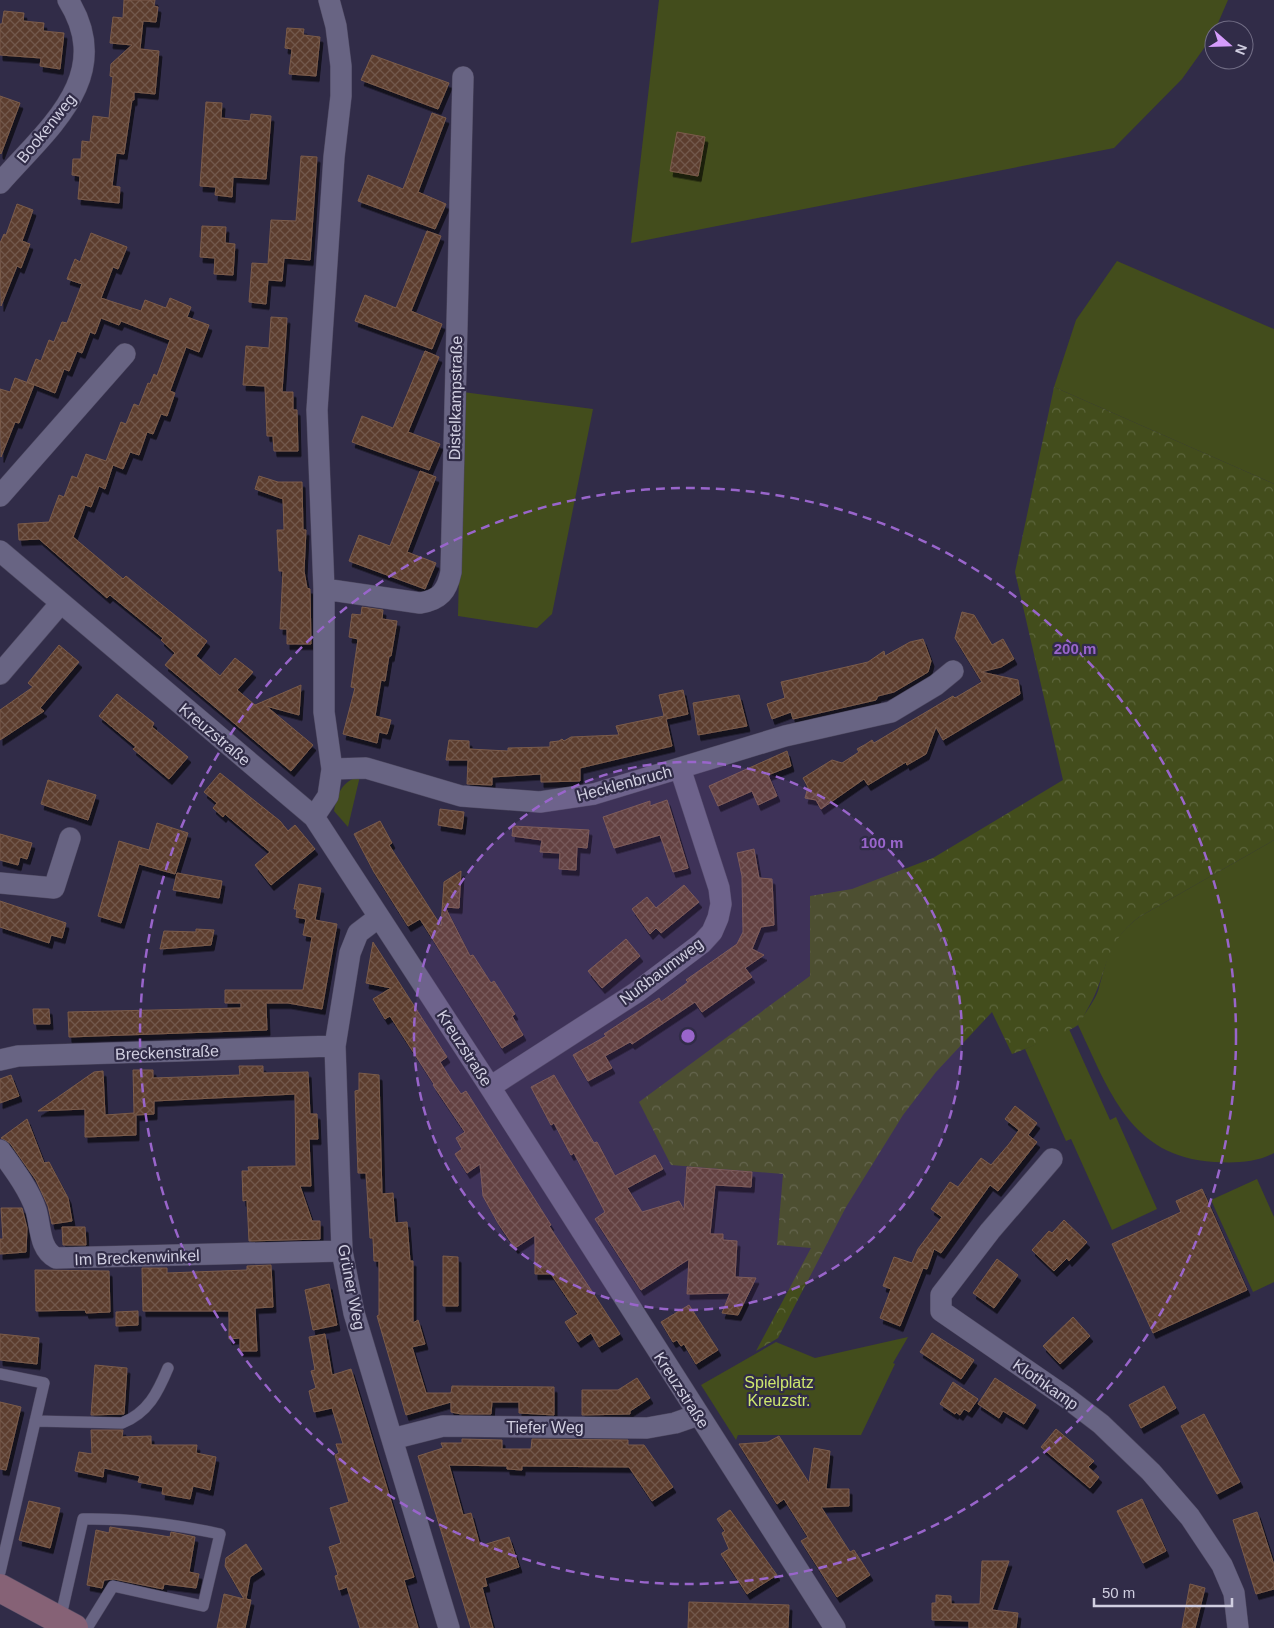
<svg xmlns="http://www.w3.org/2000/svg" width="1274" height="1628" viewBox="0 0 1274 1628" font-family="Arial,sans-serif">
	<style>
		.green { fill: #434d1c }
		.forest { fill: url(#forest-crowns) }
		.building { fill: url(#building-cross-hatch); stroke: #7a5b4a; filter: url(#shadow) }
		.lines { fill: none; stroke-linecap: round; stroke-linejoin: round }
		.lane-casing { stroke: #4d4860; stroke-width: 12 }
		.street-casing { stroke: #4d4860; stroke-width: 22 }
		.secondary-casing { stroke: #4d4860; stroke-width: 29 }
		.lane { stroke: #686483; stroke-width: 11 }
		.street { stroke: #686483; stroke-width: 21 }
		.secondary { stroke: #866276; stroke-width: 28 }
		.ring { fill: none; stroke: #9965cb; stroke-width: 2.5; stroke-dasharray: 9 6 }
		.labels { text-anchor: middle; stroke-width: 4.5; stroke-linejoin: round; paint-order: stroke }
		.street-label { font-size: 16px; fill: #d1cfe1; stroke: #312c48 }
		.park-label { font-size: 16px; fill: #cee76e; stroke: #312c48 }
		.centre { fill: #9965cb; stroke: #312c48; stroke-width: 2.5 }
		.ring-label { font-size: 15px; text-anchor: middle; font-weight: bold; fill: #9965cb; stroke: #312c48; stroke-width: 4.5; stroke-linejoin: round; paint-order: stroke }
	</style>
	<defs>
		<pattern id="forest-crowns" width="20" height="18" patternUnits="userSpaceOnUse" patternTransform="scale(1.25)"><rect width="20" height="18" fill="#434d1c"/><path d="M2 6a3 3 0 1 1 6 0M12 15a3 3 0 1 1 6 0" fill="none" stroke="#5d663d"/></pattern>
		<pattern id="building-cross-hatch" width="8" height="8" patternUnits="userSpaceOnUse" patternTransform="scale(1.25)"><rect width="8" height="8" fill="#5c3e2e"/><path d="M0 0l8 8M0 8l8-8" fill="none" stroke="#72594c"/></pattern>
		<filter id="shadow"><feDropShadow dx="3" dy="5.5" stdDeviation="0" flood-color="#0009"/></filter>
	</defs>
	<rect width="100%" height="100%" fill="#312c48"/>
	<!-- green -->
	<path class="green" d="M659 0H1228L1212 37 1182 79 1114 148 631 243Z
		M1117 261 1274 329V484L1054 387 1076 320Z
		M463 392 593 409 552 614 537 628 458 616Z
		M360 776 348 827 334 811C337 794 342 781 360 776Z
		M1274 840V1153C1256 1163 1234 1163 1214 1162 1130 1157 1109 1090 1078 1025 1084 1014 1094 1002 1098 991 1108 957 1109 940 1139 917Z
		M1069 1029 1110 1120 1116 1117 1157 1209 1112 1230 1071 1139 1066 1141 1025 1049Z
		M1257 1179 1274 1217V1282L1253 1292 1211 1200Z
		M908 1337 893 1363 895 1364 861 1435H738L736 1440 701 1385 776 1342 815 1358Z"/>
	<!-- forest -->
	<path class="forest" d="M1054 387 1274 484V840L1139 917C1102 945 1109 973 1088 1008 1085 1013 1082 1021 1078 1025 1069 1032 1025 1049 1012 1054L992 1012 936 1072 903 1115 846 1207 778 1338 756 1351 811 1248 777 1245 783 1174 671 1165 639 1102 810 976V896L852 889 933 858 1063 780 1015 572Z"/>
	<!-- building -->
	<path class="building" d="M124 0H155L154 6 158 7 156 22 143 21 140 49 159 51 155 94 134 92V100H132L124 154 116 153 112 186 120 187 119 203 78 199 80 176 72 175 73 159H81L82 141 90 142 93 116 109 118 113 77 110 76 111 64 132 45 110 43 113 17 123 18Z
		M4 11 24 13 23 21 44 23 43 31 64 33 60 69 40 66 41 58 0 55V24H2Z
		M287 28 304 29 303 35 320 37 316 76 289 74 292 49 285 48Z
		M372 55 449 83 438 109 361 80Z
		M0 96 20 103 1 154 0 153Z
		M206 102 222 103 221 118 250 121 251 114 271 116 266 179 233 177 232 197 215 195 216 187 200 186Z
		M432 113 446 118 418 192 446 204 435 229 358 201 368 175 403 189Z
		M677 132 705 137 698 176 670 171Z
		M301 156 317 157 310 260 284 258 282 281 268 280 266 304 249 302 252 263 268 264 271 220 296 221Z
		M17 204 33 210 22 241 30 244 21 268 17 266 1 306 0 243 4 234 6 235Z
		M202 226 226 227 225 243 235 244 233 275 214 274 215 258 200 257Z
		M427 231 441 236 411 311 442 324 432 349 355 321 365 295 396 308Z
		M91 233 127 247 118 269 113 267 101 298 141 311 145 300 166 308 170 298 191 307 187 317 209 325 199 352 186 347 170 391 175 393 167 416 161 414 153 434 147 432 139 455 130 452 123 469 113 465 105 489 99 486 91 507 85 505 73 537 123 579 126 576 207 641 196 656 220 676 235 658 253 672 237 690 255 705 301 685 299 715 266 706 313 745 291 771 165 665 175 653 161 640 163 638 110 595 107 598 39 539 19 540 18 524 49 522 59 495 64 497 72 476 77 478 86 454 106 461 121 422 126 424 134 404 139 406 148 383 150 384 154 374 157 376 170 340 121 321 119 325 101 318 95 334 90 332 82 353 77 351 69 371 64 369 55 393 27 382 36 359 41 361 49 340 54 342 62 322 67 323 82 284 67 279 75 259 80 262Z
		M271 317 287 318 282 392H293V410H297L298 451H274L273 436H267L265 386 243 385 246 346 269 348Z
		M425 351 439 357 408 432 440 444 429 470 352 442 362 416 393 428Z
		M15 378 34 385 19 423 15 422 1 457 0 389 10 392Z
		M420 471 436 477 407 552 436 563 425 589 349 561 359 535 390 546Z
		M259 476 278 482H302L303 530H306L304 571 307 588 310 589 311 644H287V629H280L283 571H279L277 530H284L283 499 255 489Z
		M362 607 383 610 382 619 397 621 391 656H389L385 681 381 680 375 716 391 720 387 734 379 732 377 743 343 734 355 688 351 687 358 639 349 637 352 614 361 615Z
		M962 612 974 615 992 645 1003 639 1014 659 1001 667 981 672 1018 680 1020 694 943 740 936 727 926 754 907 765 906 762 868 785 864 779 821 809 816 800 805 798 808 787 803 778 832 760 842 763 859 752 857 749 866 744 872 740 874 743 953 696 955 698 982 682 955 638Z
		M923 639 931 661 928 672 894 692 878 696 876 700 793 719 791 712 772 719 767 704 785 698 781 682 868 662 884 651 885 656 910 642Z
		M59 645 79 662 40 708 44 711 0 740V710L33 687 28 683Z
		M683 690 688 714 666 719 672 746 580 768V781L541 782V774L492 777V785L467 784 468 760H446L449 740 469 741V749L508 751V748L550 747V742L559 741 562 739 564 741 571 737 619 735 616 726 664 716 659 695Z
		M117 694 154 723 152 727 188 757 169 779 133 749 136 747 99 716Z
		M739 695 747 726 698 735 693 703Z
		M787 751 791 766 768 775 777 796 758 805 752 791 718 806 709 786Z
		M220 773 280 821 288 831 295 825 315 849 271 885 255 865 270 852 225 814 223 817 213 808 217 803 204 792Z
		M48 780 96 795 88 820 41 804Z
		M667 800 688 868 673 872 660 835 614 848 603 817 650 801V806Z
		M440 809 464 812 462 829 438 825Z
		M380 821 392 843 389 845 441 926 444 882 461 871 459 908 445 907 470 956 473 955 491 983 494 981 515 1014 512 1016 523 1035 502 1048 420 919 408 926 374 872 354 834Z
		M157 823 188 833 175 874 139 864 121 923 98 916 119 841 149 850Z
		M513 826 589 830 587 848 577 847 576 870 559 869 560 853 540 852 542 840 512 836Z
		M0 834 32 843 27 859 20 857 18 865 0 860Z
		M754 849 759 878 772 879 774 925 761 927 752 949 764 955 745 968 752 977 702 1012 695 1002 632 1044 630 1042 605 1056 612 1068 588 1081 573 1055 606 1036 604 1034 659 998 661 1002 688 982 686 980 737 944 743 932 742 876 737 853Z
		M177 873 222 881 219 898 173 890Z
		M299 884 321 888 315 920 337 924 322 1009 288 1003H266L267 1030 69 1037 68 1012 241 1008V1003H225V990H303L312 937 303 935 306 919 296 917 297 909H294Z
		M684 885 699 902 661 933 656 928 650 934 632 909 647 897 656 908Z
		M0 901 66 923 62 938 51 935 49 943 0 927Z
		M196 929 214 930 211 945 160 949 164 931 196 932Z
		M626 939 640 956 602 988 588 971Z
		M373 942 447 1057 440 1062 452 1081 461 1094 466 1091 551 1225 549 1226 620 1334 599 1347 591 1333 578 1342 565 1322 578 1314 551 1274H535V1235L515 1248 498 1223 483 1196 480 1164 467 1173 455 1154 462 1149 456 1138 465 1132 433 1085 434 1084 390 1016 385 1019 373 999 391 988 366 983Z
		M33 1009H49L50 1024H34Z
		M239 1066H263V1073L308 1072 310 1114H317L318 1139H309L311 1186H300L312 1221H320V1239L249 1241 247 1200 243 1201 242 1171H249L248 1167 296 1166 295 1094 154 1101V1114L136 1115V1135L85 1137V1109L38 1111 94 1072 103 1071 105 1115 134 1113 133 1070H153V1078L240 1075Z
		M359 1073 379 1075 382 1194 393 1193 395 1223 407 1222 410 1261H413V1323L418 1320 425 1344 412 1347 426 1393H451L452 1386 554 1387V1415L519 1413V1402H492L491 1414H461L451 1412V1402L406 1415 377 1316 379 1315V1261H374L373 1238H370L366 1173H358L355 1091 359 1090Z
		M11 1075 19 1096 0 1103V1079Z
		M554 1075 594 1143 597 1142 615 1176 655 1155 663 1169 627 1188 642 1212 679 1201 684 1210 687 1167 752 1172 751 1187 715 1185 710 1234H723V1240L737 1241 735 1277 756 1278 738 1315 722 1313 730 1293 687 1294 689 1259 641 1290 595 1219 605 1212 574 1153 571 1155 554 1123 551 1125 531 1087Z
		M1015 1106 1037 1123 1028 1135 1037 1142 998 1191 990 1185 941 1253 934 1249 927 1269 923 1268 900 1326 880 1318 891 1289 883 1286 894 1257 912 1263 918 1249 942 1217 931 1209 950 1182 958 1187 981 1158 991 1165 1009 1144 1019 1130 1005 1119Z
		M27 1119 44 1163 49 1162 68 1198 72 1221 52 1224 48 1206 36 1180 10 1143 1 1138Z
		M1202 1189 1247 1290 1153 1333 1112 1244 1181 1212 1176 1201Z
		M1 1208H22L27 1228 26 1252 0 1254V1239H3Z
		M1064 1220 1087 1242 1069 1261 1067 1258 1054 1271 1032 1250 1049 1231 1052 1233Z
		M62 1227H85L86 1245H63Z
		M443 1256 458 1257V1306H443Z
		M997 1259 1018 1275 994 1308 973 1293Z
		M271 1265 273 1307 255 1308 257 1351H240V1338L229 1339V1311H143L142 1268H167V1273L247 1270V1266Z
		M35 1270 109 1271 110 1312 86 1313 85 1310 36 1311Z
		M329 1284 337 1325 313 1330 305 1290Z
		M689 1305 718 1350 696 1364 684 1344 681 1346 677 1340 673 1342 661 1322Z
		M138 1311V1325L116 1326V1312Z
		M1073 1317 1090 1336 1060 1364 1043 1346Z
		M932 1333 974 1360 961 1379 920 1352Z
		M0 1334 39 1338 37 1364 0 1360Z
		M325 1334 332 1375 351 1369 414 1577 404 1580 418 1628H360L347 1587 339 1590 335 1576 338 1575 329 1547 341 1543 330 1508 349 1502 335 1455 339 1453 336 1444H343L332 1408 314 1412 309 1391 316 1388 311 1371 315 1370 309 1337Z
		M95 1365 127 1368 124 1414 91 1415Z
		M637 1378 650 1398 630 1411V1414L582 1415V1390H618Z
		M995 1378 1036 1405 1024 1424 1003 1411 999 1418 978 1404Z
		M953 1382 978 1399 969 1412 964 1409 960 1415 956 1412 955 1414 940 1404Z
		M1164 1386 1176 1408 1141 1428 1129 1405Z
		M0 1402 21 1407 6 1470 0 1469Z
		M1204 1414 1240 1482 1217 1494 1181 1426Z
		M1056 1429 1094 1461 1088 1467 1099 1477 1090 1488 1041 1447Z
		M91 1430H123L122 1437 151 1436V1445H197L196 1453 216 1457 210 1490 193 1486 190 1499 162 1494 163 1487 138 1482 140 1476 104 1468 103 1477 75 1471 79 1452 92 1454Z
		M779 1436 809 1483 814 1448 830 1451 826 1489H849V1506L821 1507 850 1552 854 1550 870 1575 837 1597 801 1541 808 1537 784 1499 777 1504 739 1444 768 1442Z
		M462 1439 502 1440V1449H531L532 1439 628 1440V1445H644L673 1487 652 1501 629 1467 522 1466V1470L507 1469V1466L449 1465 463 1515 471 1513 480 1546 509 1537 519 1567 485 1578 487 1586 482 1587 493 1628H471L418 1456 443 1448 441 1443H462Z
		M1142 1499 1166 1551 1143 1563 1117 1511Z
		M29 1501 60 1508 50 1548 19 1540Z
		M730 1510 777 1575 747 1594 721 1554 729 1549 722 1533 725 1531 717 1519Z
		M1257 1512 1274 1565V1589L1256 1594 1233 1520Z
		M110 1527 170 1537 171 1532 195 1537 189 1572 199 1574 196 1588 164 1584 163 1589 114 1579 104 1580 102 1588 87 1585 96 1530 109 1533Z
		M246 1544 262 1569 250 1577 246 1599 251 1600 245 1628H217L224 1594 244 1599 225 1566 226 1558Z
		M982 1561H1009L992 1610 1018 1613 1016 1628H969V1621L932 1620V1603H936V1595L951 1596V1604H980Z
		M1190 1584 1205 1588 1195 1628H1182Z
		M689 1602 789 1605 788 1628H688Z"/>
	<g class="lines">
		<defs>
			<path id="lane" d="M0 1374 44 1383 0 1572
				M35 1421 122 1423C148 1413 158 1392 168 1368
				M60 1620 83 1519C130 1518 174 1524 220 1534L203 1606 113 1586 87 1628"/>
			<path id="street" d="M0 183C47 129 116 77 68 0
				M0 496 125 354
				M0 551 314 817 490 1087 835 1628
				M324 589 420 603C440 600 447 591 451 572L463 77
				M0 674 60 604
				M332 769 366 768 461 796 540 802 594 794 785 736 891 712 936 685 953 671
				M314 817 328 796 332 769 324 712V589L317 410 334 157 341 96V66L336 26 329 0
				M0 883 54 888 70 838
				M379 917 358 933 350 953 335 1046 342 1251 354 1313 449 1628
				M0 1060 18 1056 335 1046
				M490 1087 637 992 702 943 712 932 718 918 721 904 719 888 680 768
				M0 1150C13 1168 29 1189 36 1210 41 1227 39 1249 56 1258L342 1251
				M1052 1159 990 1231 941 1295V1311L1067 1398 1101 1424 1151 1472 1190 1517 1222 1565 1234 1593 1238 1628
				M392 1439 443 1426 647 1428 675 1423 698 1415"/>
			<path id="secondary" d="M0 1588 74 1628"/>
		</defs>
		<!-- lane casing -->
		<use href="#lane" class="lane-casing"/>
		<!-- street casing -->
		<use href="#street" class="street-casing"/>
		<!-- secondary casing -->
		<use href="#secondary" class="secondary-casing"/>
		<!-- lane -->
		<use href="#lane" class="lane"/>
		<!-- street -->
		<use href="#street" class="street"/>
		<!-- secondary -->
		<use href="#secondary" class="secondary"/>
	</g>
	<!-- distance rings -->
	<circle cx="688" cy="1036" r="274" fill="#9965cb" fill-opacity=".12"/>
	<g class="ring">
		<circle cx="688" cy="1036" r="274"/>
		<circle cx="688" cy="1036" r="548"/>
	</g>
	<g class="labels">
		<!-- street labels -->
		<g class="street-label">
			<text transform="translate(46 128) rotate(-51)" y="6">Bookenweg</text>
			<text transform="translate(455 398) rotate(-89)" y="6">Distelkampstraße</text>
			<text transform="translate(215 734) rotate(40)" y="6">Kreuzstraße</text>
			<text transform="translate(624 783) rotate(-15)" y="6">Hecklenbruch</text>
			<text transform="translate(661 971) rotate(-37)" y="6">Nußbaumweg</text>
			<text transform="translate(465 1048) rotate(57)" y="6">Kreuzstraße</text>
			<text transform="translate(167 1052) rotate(-2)" y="6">Breckenstraße</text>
			<text transform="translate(137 1257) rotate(-2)" y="6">Im Breckenwinkel</text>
			<text transform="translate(352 1287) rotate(79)" y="6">Grüner Weg</text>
			<text transform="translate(1046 1384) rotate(35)" y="6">Klothkamp</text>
			<text transform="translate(682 1390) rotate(57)" y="6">Kreuzstraße</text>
			<text x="545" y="1433">Tiefer Weg</text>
		</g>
		<!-- park labels -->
		<g class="park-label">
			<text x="779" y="1388">Spielplatz<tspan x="779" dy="18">Kreuzstr.</tspan></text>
		</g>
	</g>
	<circle cx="688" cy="1036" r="8" class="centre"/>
	<g class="ring-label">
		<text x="1075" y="654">200 m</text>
		<text x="882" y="848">100 m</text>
	</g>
	<!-- north arrow -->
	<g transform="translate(1229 45) rotate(110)"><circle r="24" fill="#312c48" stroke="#716d85"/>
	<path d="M0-4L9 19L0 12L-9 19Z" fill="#d59cfb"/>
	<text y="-8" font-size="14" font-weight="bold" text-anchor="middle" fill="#d1cfe1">N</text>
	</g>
	<!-- scale -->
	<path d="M1094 1598v8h138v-8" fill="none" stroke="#d1cfe1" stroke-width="2.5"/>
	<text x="1102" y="1598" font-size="15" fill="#d1cfe1" stroke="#312c48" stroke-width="4" paint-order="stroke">50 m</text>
</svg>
